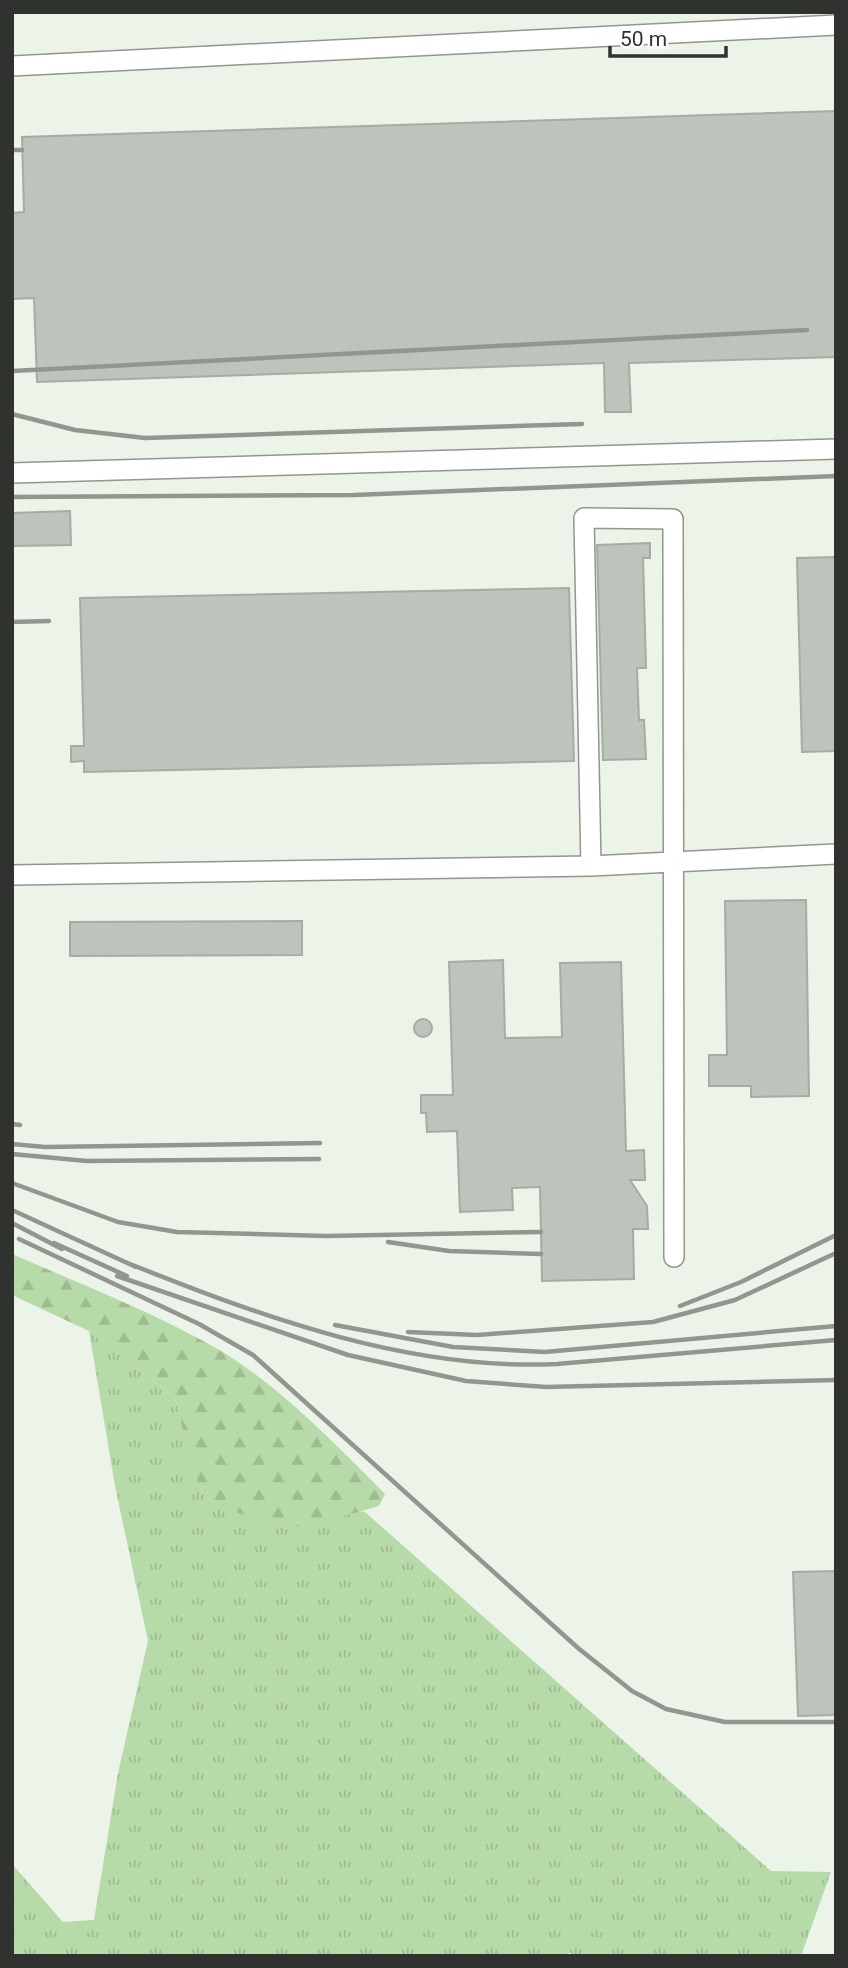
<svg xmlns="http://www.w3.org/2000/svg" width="848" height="1968" viewBox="0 0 848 1968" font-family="Roboto,sans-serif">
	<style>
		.grass { fill: url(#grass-tufts) }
		.forest { fill: url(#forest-firs) }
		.building { fill: #bdc4bb; stroke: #a5aca2; stroke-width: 2 }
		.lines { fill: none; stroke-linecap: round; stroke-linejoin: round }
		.minor-casing { stroke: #91978e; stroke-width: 22 }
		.minor { stroke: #fff; stroke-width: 19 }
		.rail { stroke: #91968f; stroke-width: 4.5 }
	</style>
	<defs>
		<pattern id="grass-tufts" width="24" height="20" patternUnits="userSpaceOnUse" patternTransform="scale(1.75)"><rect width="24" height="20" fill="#b6daa8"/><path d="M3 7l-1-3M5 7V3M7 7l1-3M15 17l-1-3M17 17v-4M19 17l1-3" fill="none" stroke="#9dbc91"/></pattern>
		<pattern id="forest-firs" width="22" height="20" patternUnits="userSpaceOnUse" patternTransform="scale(1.75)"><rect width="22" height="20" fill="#b6daa8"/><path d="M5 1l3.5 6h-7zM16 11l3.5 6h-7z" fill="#9dbc91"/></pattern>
	</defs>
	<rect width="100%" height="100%" fill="#ecf3e9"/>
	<!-- grass -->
	<path class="grass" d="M89 1331 175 1398 193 1471 203 1494 365 1512 771 1871 831 1872 801 1956H581L569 1953 565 1956H12V1864L63 1922 94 1920 118 1773 148 1641 115 1486Z"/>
	<!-- forest -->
	<path class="forest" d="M12 1254C80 1284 151 1311 216 1348 279 1385 334 1443 385 1494L379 1506 305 1527 273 1524 235 1512 203 1494 193 1472 175 1398 89 1331 12 1295Z"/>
	<!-- building -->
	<path class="building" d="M836 111V357L629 363 631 412H605L604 363 37 382 34 298 12 299V213L24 212 22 137Z
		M70 511 71 545 12 546V513Z
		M650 543V558H643L646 668H637L639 720H644L646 759 603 760 597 545Z
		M836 557V751L802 752 797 558Z
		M569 588 574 761 84 772V761L71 762V746H84L80 598Z
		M806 900 809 1096 751 1097V1086H709V1055H727L725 901Z
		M302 921V955L70 956V922Z
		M503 960 505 1038 562 1037 560 963 621 962 626 1151 644 1150 645 1180H630L647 1206 648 1229H633L634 1279 542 1281 540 1187 512 1188 513 1210 460 1212 457 1131 427 1132 426 1113H421V1095H453L449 962Z
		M414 1028a9 9 0 1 1 18 0a9 9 0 1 1-18 0Z
		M836 1571V1715L798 1716 793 1572Z"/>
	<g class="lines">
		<defs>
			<path id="minor" d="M12 66 836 25
				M12 473 836 449
				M591 866 584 518 673 519 674 1257
				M12 875 591 866 836 854"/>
		</defs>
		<!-- minor casing -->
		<use href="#minor" class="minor-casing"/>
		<!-- minor -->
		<use href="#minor" class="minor"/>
		<!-- rail -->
		<path class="rail" d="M12 150H22
			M12 371 807 330
			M12 414 75 430 145 438 582 424
			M12 497 354 495 836 476
			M12 622 49 621
			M12 1124 20 1125
			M12 1144 45 1147 320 1143
			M12 1154 87 1161 319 1159
			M12 1183 118 1222 177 1232 326 1236 541 1232
			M12 1210 136 1267
			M12 1223 62 1249
			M19 1239 199 1324 253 1355 578 1648 632 1691 666 1709 725 1722H836
			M388 1242 449 1251 541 1254
			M54 1243 127 1276
			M130 1264C265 1318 410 1371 557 1364L836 1340
			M117 1276 348 1355 466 1381 546 1387 836 1380
			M680 1306 741 1282 836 1235
			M335 1325 453 1347 545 1352 836 1326
			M408 1332 477 1335 653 1322 735 1300 836 1253"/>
	</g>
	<!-- border -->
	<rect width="848" height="1968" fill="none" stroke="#2f322e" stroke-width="28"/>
	<!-- scale -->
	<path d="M610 46v10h116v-10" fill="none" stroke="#2f322e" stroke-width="3.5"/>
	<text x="620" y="46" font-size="21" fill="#2f322e" stroke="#fcfffb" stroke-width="5" paint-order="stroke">50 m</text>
</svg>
